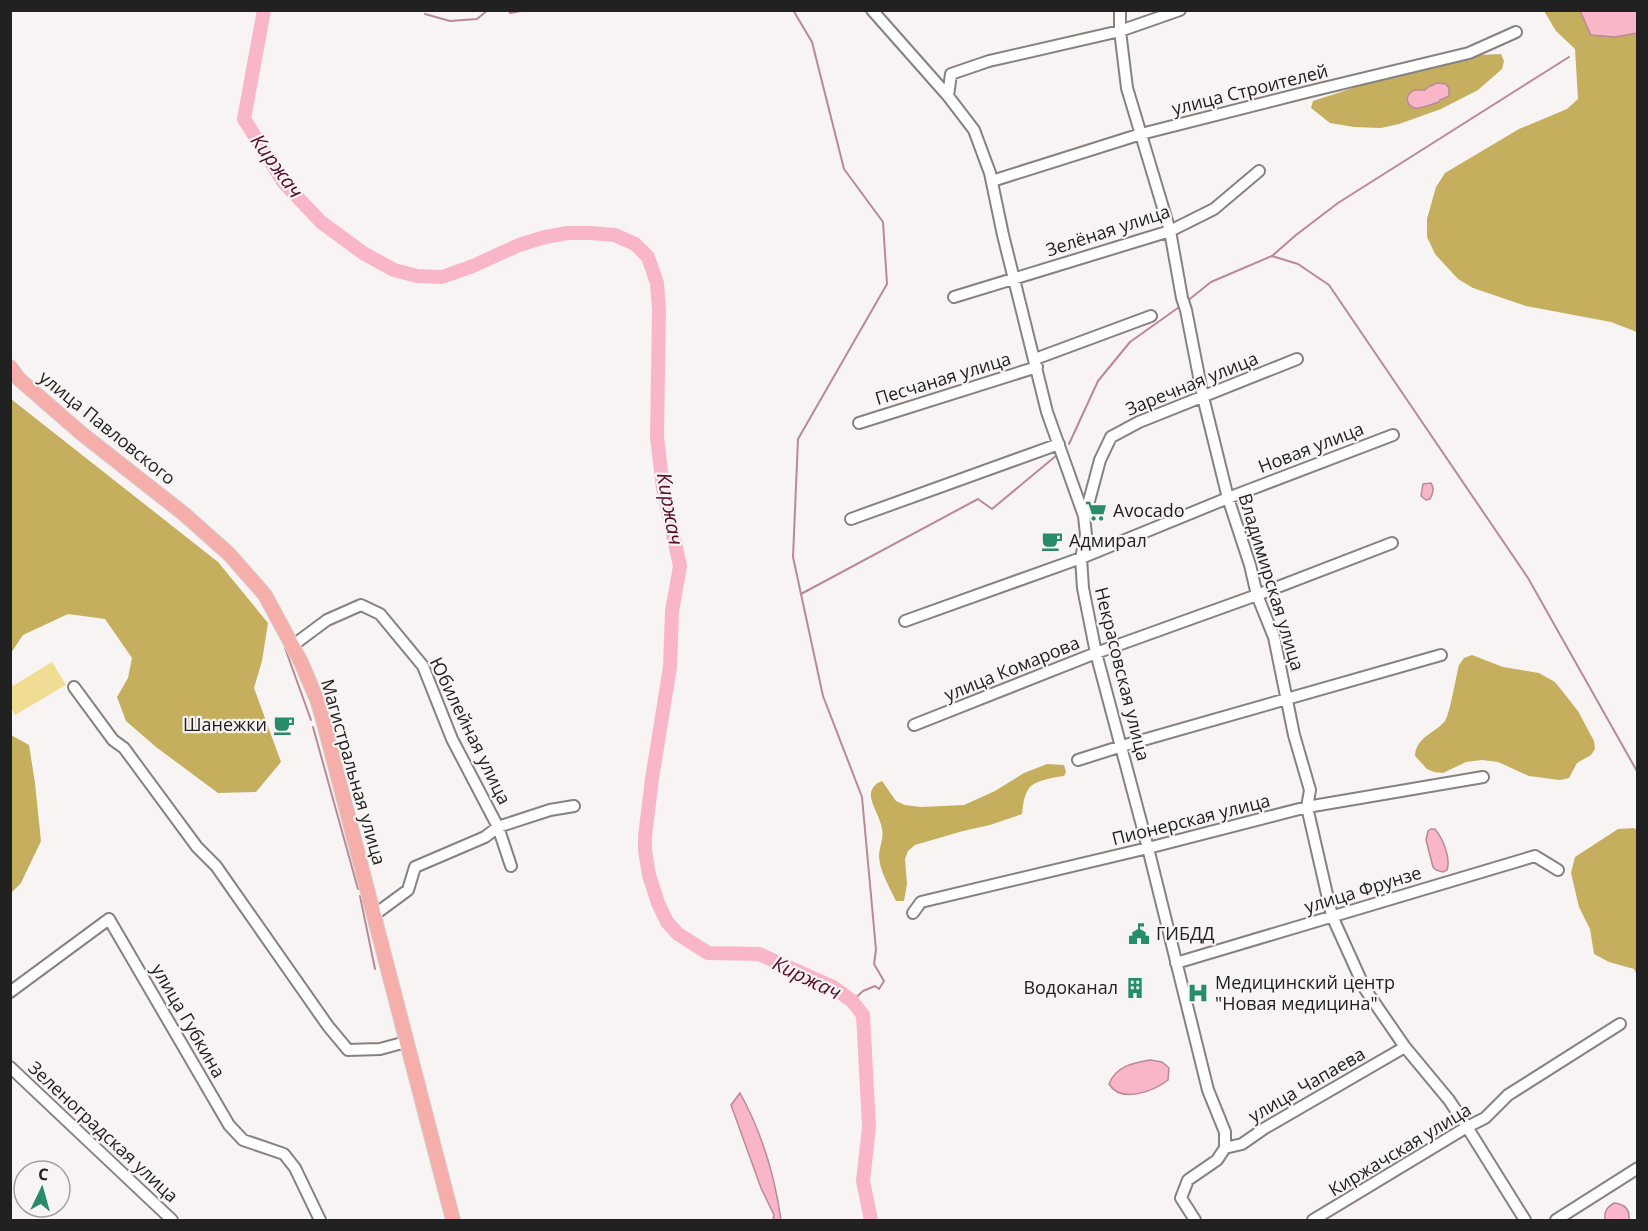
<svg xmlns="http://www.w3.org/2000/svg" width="1648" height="1231" viewBox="0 0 1648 1231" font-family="'Open Sans',sans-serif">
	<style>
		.green { fill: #f1dc94 }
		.forest { fill: #c5af5f }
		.water { fill: #fab6c9; stroke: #b98997; stroke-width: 1.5 }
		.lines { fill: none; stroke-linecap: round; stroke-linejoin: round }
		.stream { stroke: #b98997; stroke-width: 2 }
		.river { stroke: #fab6c9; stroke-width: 14 }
		.minor-casing { stroke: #868281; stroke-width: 14 }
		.major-casing { stroke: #d3d3d3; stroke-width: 16 }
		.minor { stroke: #fff; stroke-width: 10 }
		.major { stroke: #f5aeaa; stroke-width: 14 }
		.labels { text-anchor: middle; stroke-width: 4.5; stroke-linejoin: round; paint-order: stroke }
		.street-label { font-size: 18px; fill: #222121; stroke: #f8f4f3 }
		.poi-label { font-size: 18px; fill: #222121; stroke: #f8f4f3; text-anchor: start }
		.water-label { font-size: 20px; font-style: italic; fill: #550c2b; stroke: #f8f4f3 }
	</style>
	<rect width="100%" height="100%" fill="#f8f4f3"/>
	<!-- green -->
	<path class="green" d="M52 662 66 685 15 715 11 707V687Z"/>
	<!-- forest -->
	<path class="forest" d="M1544 11H1580L1591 35 1615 37 1637 33V332L1611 322 1526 306 1473 288 1458 279 1435 254 1427 237V219L1436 187 1445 173 1519 129 1567 109 1578 99 1575 49 1556 31Z
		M1501 54 1504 61 1502 69 1478 90 1441 109 1399 124 1381 128 1354 127 1330 123 1311 108 1313 101 1353 88 1386 75 1421 71 1460 56Z
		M11 399 218 562 268 623 262 661 254 688 281 762 256 792 218 793 156 747 126 721 117 697 128 678 132 658 105 619 68 614 23 635 11 653Z
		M1472 655 1503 667 1539 673 1555 682 1578 711 1594 741 1595 749 1591 755 1577 763 1569 778 1560 780 1529 776 1498 762 1482 760 1466 762 1443 773 1434 772 1427 769 1415 756C1416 737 1434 734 1445 721 1450 714 1456 676 1459 665L1464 658Z
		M11 735 29 745 35 783 41 841 21 883 11 893Z
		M1047 764 1064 765 1066 772 1064 776C1055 777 1038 780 1031 786 1024 793 1023 805 1022 814L990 825 963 831 915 845 908 851 905 859 907 884 904 901H896C890 888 880 872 879 857 879 847 884 839 882 829 880 812 858 791 882 781L896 801 905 805 921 807 964 805 995 791 1024 773Z
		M1634 828 1638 831 1637 975 1634 969 1609 962 1594 954 1590 929 1579 907 1571 873 1575 857 1618 829Z"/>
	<!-- water -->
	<path class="water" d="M1580 11H1637V33L1615 37 1591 35Z
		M1437 83 1446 84 1449 88V96L1440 100 1439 102C1432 104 1426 107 1419 108 1407 110 1402 94 1415 90 1415 90 1424 90 1425 90L1428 87Z
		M1431 483C1435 489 1433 494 1430 499L1426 500 1421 496 1423 484Z
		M1431 829H1435C1443 839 1451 858 1447 870L1443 872 1436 870 1433 867 1426 840 1428 831Z
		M1150 1060 1162 1062 1169 1068 1168 1080C1154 1091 1121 1104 1109 1084 1116 1066 1133 1063 1150 1060Z
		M740 1093C761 1131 775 1177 781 1220H773L774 1215 761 1188 731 1105Z
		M1614 1203C1625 1204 1630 1209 1629 1220H1605C1604 1212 1606 1208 1614 1203Z"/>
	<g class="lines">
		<!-- stream -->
		<path class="stream" d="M509 10 510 13 526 10
			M793 10 812 42 844 169 883 222 887 284 798 439 793 557 823 696 862 797 876 950 874 964 884 981 879 989 875 986 863 991 852 1001
			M425 14 450 21 477 19 488 10
			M1272 256 1298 264 1329 285 1528 578 1638 773
			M1186 302 1211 282 1272 256 1296 235 1338 203 1569 57
			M1069 444 1098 381 1130 342 1182 305
			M801 594 978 499 992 509 1057 455
			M285 648 311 720
			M313 727 358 889
			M360 896 375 969"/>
		<!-- river -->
		<path class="river" d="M264 10 244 119 284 183 321 222 363 253 394 270 417 276 442 277 473 266 519 245 545 237 568 233H590L615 235 635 244 648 257 657 283 659 310 657 437 663 488 680 566 672 611 670 667 652 779 645 836V850L649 875 658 903 667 922 678 934 708 953 759 954 833 987 852 1001 863 1015 869 1127 863 1181 871 1220"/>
		<defs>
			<path id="minor" d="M872 10 948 96 974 130 990 173 1003 235 1047 412 1084 516 1086 535 1081 558 1083 588 1096 653 1148 848 1208 1090 1225 1132V1148L1217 1160 1188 1180 1181 1198 1195 1220
				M1120 10V31L1127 88 1170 231 1182 298 1186 310 1203 397 1228 498 1250 565 1257 595 1274 637 1294 735 1310 790 1307 807 1332 916 1365 989 1405 1047 1449 1100 1467 1127 1525 1220
				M948 96 951 74 989 61 1120 31 1180 10
				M992 181 1141 134 1307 92 1469 53 1516 32
				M954 297 1170 231 1214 209 1259 171
				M1035 359 1151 316
				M859 423 1037 367
				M1085 516 1100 460 1111 437 1139 422 1297 359
				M851 519 1059 444
				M905 621 1081 558 1228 498 1393 435
				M292 646 327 620 361 605 380 614 423 666 452 739 498 827 511 866
				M74 687 113 740 124 748 197 847 216 866 328 1026 348 1050 380 1049 406 1042
				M914 725 1096 653 1257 595 1392 543
				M1078 760 1122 746 1441 655
				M913 913 921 902 1148 848 1307 807 1483 777
				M374 915 408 890 415 867 485 837 498 827 550 810 574 806
				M1176 963 1535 856 1558 870
				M10 992 109 919 229 1125 243 1140 284 1154 295 1168 320 1220
				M10 1067 172 1220
				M1225 1148 1242 1144 1265 1128 1405 1047
				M1313 1220 1467 1127 1485 1118 1508 1095 1620 1024
				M1556 1220 1638 1168"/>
			<path id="major" d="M10 367 19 379 81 433 184 514 229 554 265 595 301 662 318 702 325 727 453 1220"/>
		</defs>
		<!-- minor casing -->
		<use href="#minor" class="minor-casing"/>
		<!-- major casing -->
		<use href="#major" class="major-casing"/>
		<!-- minor -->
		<use href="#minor" class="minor"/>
		<!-- major -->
		<use href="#major" class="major"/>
	</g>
	<!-- icons -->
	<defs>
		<symbol id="supermarket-bare" viewBox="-9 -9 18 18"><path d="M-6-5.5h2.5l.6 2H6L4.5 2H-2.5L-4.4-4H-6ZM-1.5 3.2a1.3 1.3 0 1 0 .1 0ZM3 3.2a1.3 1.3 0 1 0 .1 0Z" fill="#278c68" stroke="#f8f4f3" stroke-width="2.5" paint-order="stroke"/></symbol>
		<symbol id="cafe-bare" viewBox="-9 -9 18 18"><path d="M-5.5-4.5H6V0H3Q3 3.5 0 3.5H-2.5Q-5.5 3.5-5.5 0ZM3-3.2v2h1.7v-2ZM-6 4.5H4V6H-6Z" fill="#278c68" stroke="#f8f4f3" stroke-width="2.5" paint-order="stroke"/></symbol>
		<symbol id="civic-bare" viewBox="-9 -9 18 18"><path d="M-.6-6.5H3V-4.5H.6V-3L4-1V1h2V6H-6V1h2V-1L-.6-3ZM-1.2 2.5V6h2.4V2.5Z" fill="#278c68" stroke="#f8f4f3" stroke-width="2.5" paint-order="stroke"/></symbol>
		<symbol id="building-bare" viewBox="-9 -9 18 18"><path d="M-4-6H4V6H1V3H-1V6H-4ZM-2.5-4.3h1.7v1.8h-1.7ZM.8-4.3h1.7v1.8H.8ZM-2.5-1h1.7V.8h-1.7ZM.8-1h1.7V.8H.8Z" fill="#278c68" stroke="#f8f4f3" stroke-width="2.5" paint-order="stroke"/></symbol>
		<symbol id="hospital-bare" viewBox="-9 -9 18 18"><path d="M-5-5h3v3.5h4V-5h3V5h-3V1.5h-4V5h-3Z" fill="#278c68" stroke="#f8f4f3" stroke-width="2.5" paint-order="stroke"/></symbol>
	</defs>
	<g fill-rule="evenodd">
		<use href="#supermarket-bare" x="1081" y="496" width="30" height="30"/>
		<use href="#cafe-bare" x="1037" y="526" width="30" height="30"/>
		<use href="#cafe-bare" x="269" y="710" width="30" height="30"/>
		<use href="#civic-bare" x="1124" y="919" width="30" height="30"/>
		<use href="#building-bare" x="1120" y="973" width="30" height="30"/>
		<use href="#hospital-bare" x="1183" y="978" width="30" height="30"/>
	</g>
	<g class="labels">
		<!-- street labels -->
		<g class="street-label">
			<text transform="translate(1250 90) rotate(-14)" y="6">улица Строителей</text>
			<text transform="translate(1108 231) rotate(-18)" y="6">Зелёная улица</text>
			<text transform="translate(943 379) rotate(-17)" y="6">Песчаная улица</text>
			<text transform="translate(1192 384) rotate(-22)" y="6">Заречная улица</text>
			<text transform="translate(107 428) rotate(39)" y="6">улица Павловского</text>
			<text transform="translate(1311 448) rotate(-21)" y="6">Новая улица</text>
			<text transform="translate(1271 582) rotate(73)" y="6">Владимирская улица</text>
			<text transform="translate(1012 669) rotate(-22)" y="6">улица Комарова</text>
			<text transform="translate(1122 674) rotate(76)" y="6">Некрасовская улица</text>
			<text transform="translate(470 731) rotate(64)" y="6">Юбилейная улица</text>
			<text transform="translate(353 772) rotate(74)" y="6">Магистральная улица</text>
			<text transform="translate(1191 820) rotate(-14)" y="6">Пионерская улица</text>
			<text transform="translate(1363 890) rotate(-17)" y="6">улица Фрунзе</text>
			<text transform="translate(188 1021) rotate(60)" y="6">улица Губкина</text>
			<text transform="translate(1307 1085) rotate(-30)" y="6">улица Чапаева</text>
			<text transform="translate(103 1132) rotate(43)" y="6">Зеленоградская улица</text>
			<text transform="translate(1400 1150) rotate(-31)" y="6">Киржачская улица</text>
		</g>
		<!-- poi labels -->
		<g class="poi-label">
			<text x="1113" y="517">Avocado</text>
			<text x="1069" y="547">Адмирал</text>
			<text x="267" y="731" text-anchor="end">Шанежки</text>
			<text x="1156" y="940">ГИБДД</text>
			<text x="1215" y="989">Медицинский центр<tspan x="1215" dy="21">"Новая медицина"</tspan></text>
			<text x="1118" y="994" text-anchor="end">Водоканал</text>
		</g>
		<!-- water labels -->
		<g class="water-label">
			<text transform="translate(277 166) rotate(54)" y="7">Киржач</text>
			<text transform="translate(670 509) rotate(80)" y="7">Киржач</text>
			<text transform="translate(807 978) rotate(26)" y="7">Киржач</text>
		</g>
	</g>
	<!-- border -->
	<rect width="1648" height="1231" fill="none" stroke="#222121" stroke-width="24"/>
	<!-- north arrow -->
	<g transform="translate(42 1189) rotate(5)"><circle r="28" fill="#f8f4f3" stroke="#a2a09f" stroke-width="1.5"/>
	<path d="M0-4.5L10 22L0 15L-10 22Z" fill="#278c68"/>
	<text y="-9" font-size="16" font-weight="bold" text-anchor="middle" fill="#222121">С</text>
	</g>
</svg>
